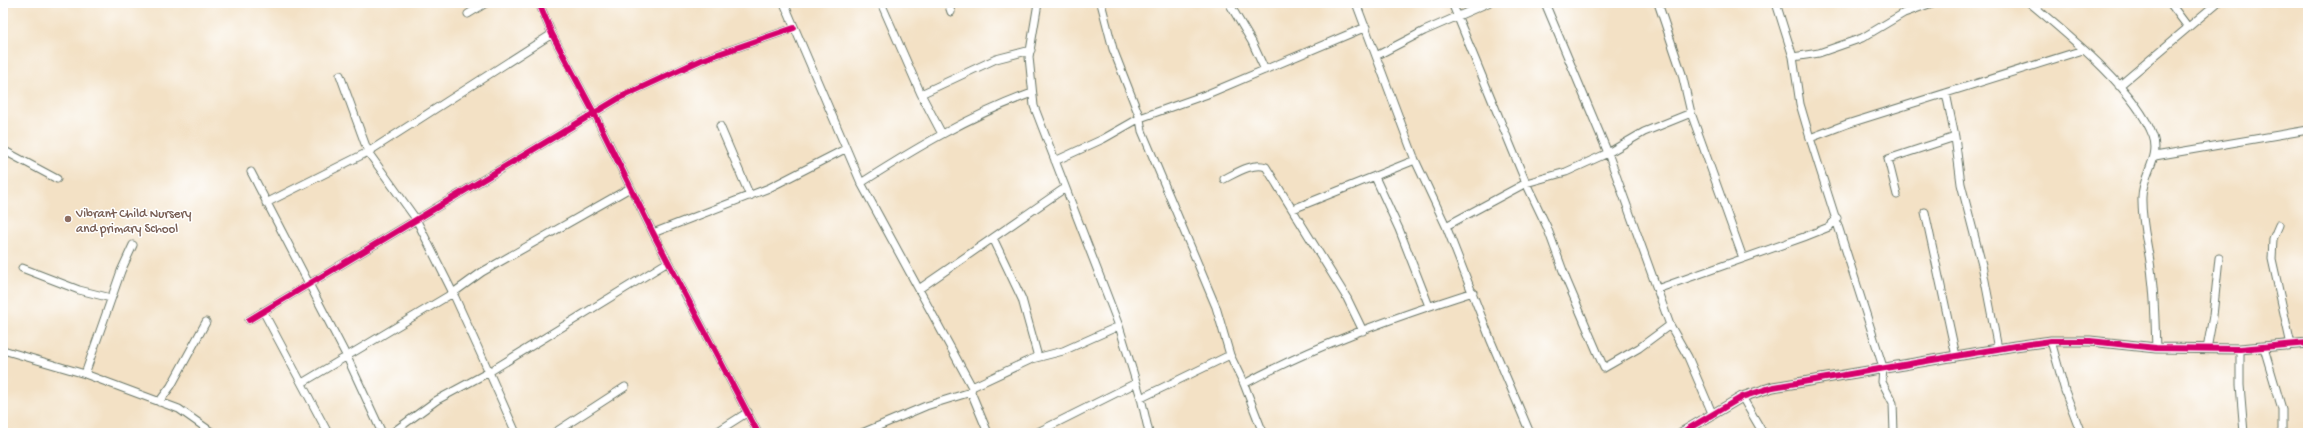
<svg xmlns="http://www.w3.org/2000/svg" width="2311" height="436" viewBox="0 0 2311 436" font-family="'Gochi Hand',sans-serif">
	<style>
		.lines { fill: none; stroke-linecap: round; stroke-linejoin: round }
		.minor-casing { stroke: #697667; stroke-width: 9 }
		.tertiary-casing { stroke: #697667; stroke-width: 11 }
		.minor { stroke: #fff; stroke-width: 7 }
		.tertiary { stroke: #fff; stroke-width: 9 }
		.cycleway-casing { stroke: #fff; stroke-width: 8 }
		.cycleway { stroke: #d6006c; stroke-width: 6 }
		.education-dot { fill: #8d6e63; stroke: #fff; stroke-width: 1.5 }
		.labels { text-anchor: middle; stroke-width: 3; stroke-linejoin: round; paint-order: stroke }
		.education-label { font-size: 13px; fill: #785e54; stroke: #fff; text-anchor: start }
	</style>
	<rect width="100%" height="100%" fill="#fff"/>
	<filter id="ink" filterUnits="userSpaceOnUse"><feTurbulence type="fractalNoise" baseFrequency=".025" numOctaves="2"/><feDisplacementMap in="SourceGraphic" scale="8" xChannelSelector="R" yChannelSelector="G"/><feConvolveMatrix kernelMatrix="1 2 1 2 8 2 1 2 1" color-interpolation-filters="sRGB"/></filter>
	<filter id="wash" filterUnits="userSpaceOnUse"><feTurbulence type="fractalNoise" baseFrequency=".012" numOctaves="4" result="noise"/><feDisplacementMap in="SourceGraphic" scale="16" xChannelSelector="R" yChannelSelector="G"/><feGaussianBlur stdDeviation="0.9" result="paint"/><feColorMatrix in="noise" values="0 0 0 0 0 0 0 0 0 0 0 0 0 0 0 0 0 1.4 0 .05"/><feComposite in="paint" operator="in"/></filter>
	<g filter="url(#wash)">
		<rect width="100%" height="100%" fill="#f3e1c5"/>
	</g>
	<g filter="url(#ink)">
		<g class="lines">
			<defs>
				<path id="minor" d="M539 3 552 34 594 113 653 233 758 433
					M784 3 861 183 972 387 971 392 988 433
					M881 3 921 94 942 134
					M948 3 951 12
					M1038 3 1029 57 1034 106 1119 326 1141 398 1149 433
					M1101 3 1113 49 1140 118
					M1229 3 1252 42 1265 70
					M1356 3 1415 160 1446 226 1491 341 1530 433
					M1452 3 1526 183 1547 227 1566 279 1604 368 1639 348 1670 325
					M1545 3 1608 153 1670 325 1688 357 1712 413
					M1658 3 1682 74 1691 113 1743 258
					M1776 3 1793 57 1800 104 1810 138 1883 367 1882 382 1893 403 1894 433
					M2030 3C2068 35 2136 90 2153 136 2161 158 2142 175 2142 197 2141 225 2150 251 2152 278 2155 301 2155 325 2156 348
					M2170 3 2188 27
					M468 14 486 3
					M1376 56 1424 31 1488 3
					M1793 57 1819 53 1862 38 1904 13 1932 3
					M340 75 368 152 552 34
					M2119 86 2217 3
					M1946 93 1955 137 1961 184 1982 265 1998 349
					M921 94 996 59 1031 50
					M1140 119 1142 131 1216 307 1230 355 1244 384 1263 433
					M720 126 750 196
					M1810 138 1847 124 2083 50
					M3 150 57 179
					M2155 156 2308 130
					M1055 161 1103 139 1140 118 1205 95 1366 27
					M251 172 347 357 382 433
					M1375 177 1399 229 1429 306
					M1224 179C1236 173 1253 162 1266 167L1347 298 1363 331
					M861 183C916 148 971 115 1032 93
					M1897 195 1888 159 1955 137
					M266 203 368 152 416 219 453 293 302 383
					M1293 209 1415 160
					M1925 212 1956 356
					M2279 225 2273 239 2272 259 2291 345
					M1446 226 1526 183 1566 172 1608 153 1644 132 1691 113
					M653 233 769 188 845 149
					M993 238 1022 299 1038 357
					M22 268 79 290 111 298
					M919 289 1065 188
					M1657 289 1804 237 1829 227 1837 218
					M263 311 328 433
					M249 320 621 97 701 60 794 28
					M2051 341 2065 391 2081 433
					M2264 348 2282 409V433
					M2207 349 2213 316 2219 258
					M2240 349V385L2244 433
					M3 350 85 374 179 409 213 433
					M85 374 121 271 133 245
					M1244 384C1316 345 1395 317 1473 292
					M972 387 1032 359 1063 351 1119 326
					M1742 397 1763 433
					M1141 398 1230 355
					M159 402 171 386 206 322
					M392 433 437 400 489 372 453 293 482 272 630 188
					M516 433 489 372 668 262
					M554 433 625 387
					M715 433 748 412
					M862 433 926 406 971 392
					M1036 433 1136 383"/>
				<path id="tertiary" d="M1681 433 1742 397 1773 387 2015 346 2051 341H2090L2156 348 2240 349 2308 343"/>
			</defs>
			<!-- minor casing -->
			<use href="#minor" class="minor-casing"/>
			<!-- tertiary casing -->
			<use href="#tertiary" class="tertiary-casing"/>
			<!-- minor -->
			<use href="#minor" class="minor"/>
			<!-- tertiary -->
			<use href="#tertiary" class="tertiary"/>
			<defs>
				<path id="cycleway" d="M539 3 552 34 594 113 653 233 758 433
					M249 320 621 97 701 60 794 28
					M1681 433 1742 397 1773 387 2015 346 2051 341H2090L2156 348 2240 349 2308 343"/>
			</defs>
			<!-- cycleway casing -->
			<use href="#cycleway" class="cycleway-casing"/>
			<!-- cycleway -->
			<use href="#cycleway" class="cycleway"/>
		</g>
	</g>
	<!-- markers -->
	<circle class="education-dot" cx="68" cy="219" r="4"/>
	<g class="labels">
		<!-- education labels -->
		<g class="education-label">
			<text x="76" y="217">Vibrant Child Nursery<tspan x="76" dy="15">and primary School</tspan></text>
		</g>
	</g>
	<!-- margin -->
	<rect width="2311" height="436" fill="none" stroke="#fff" stroke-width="16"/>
</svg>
